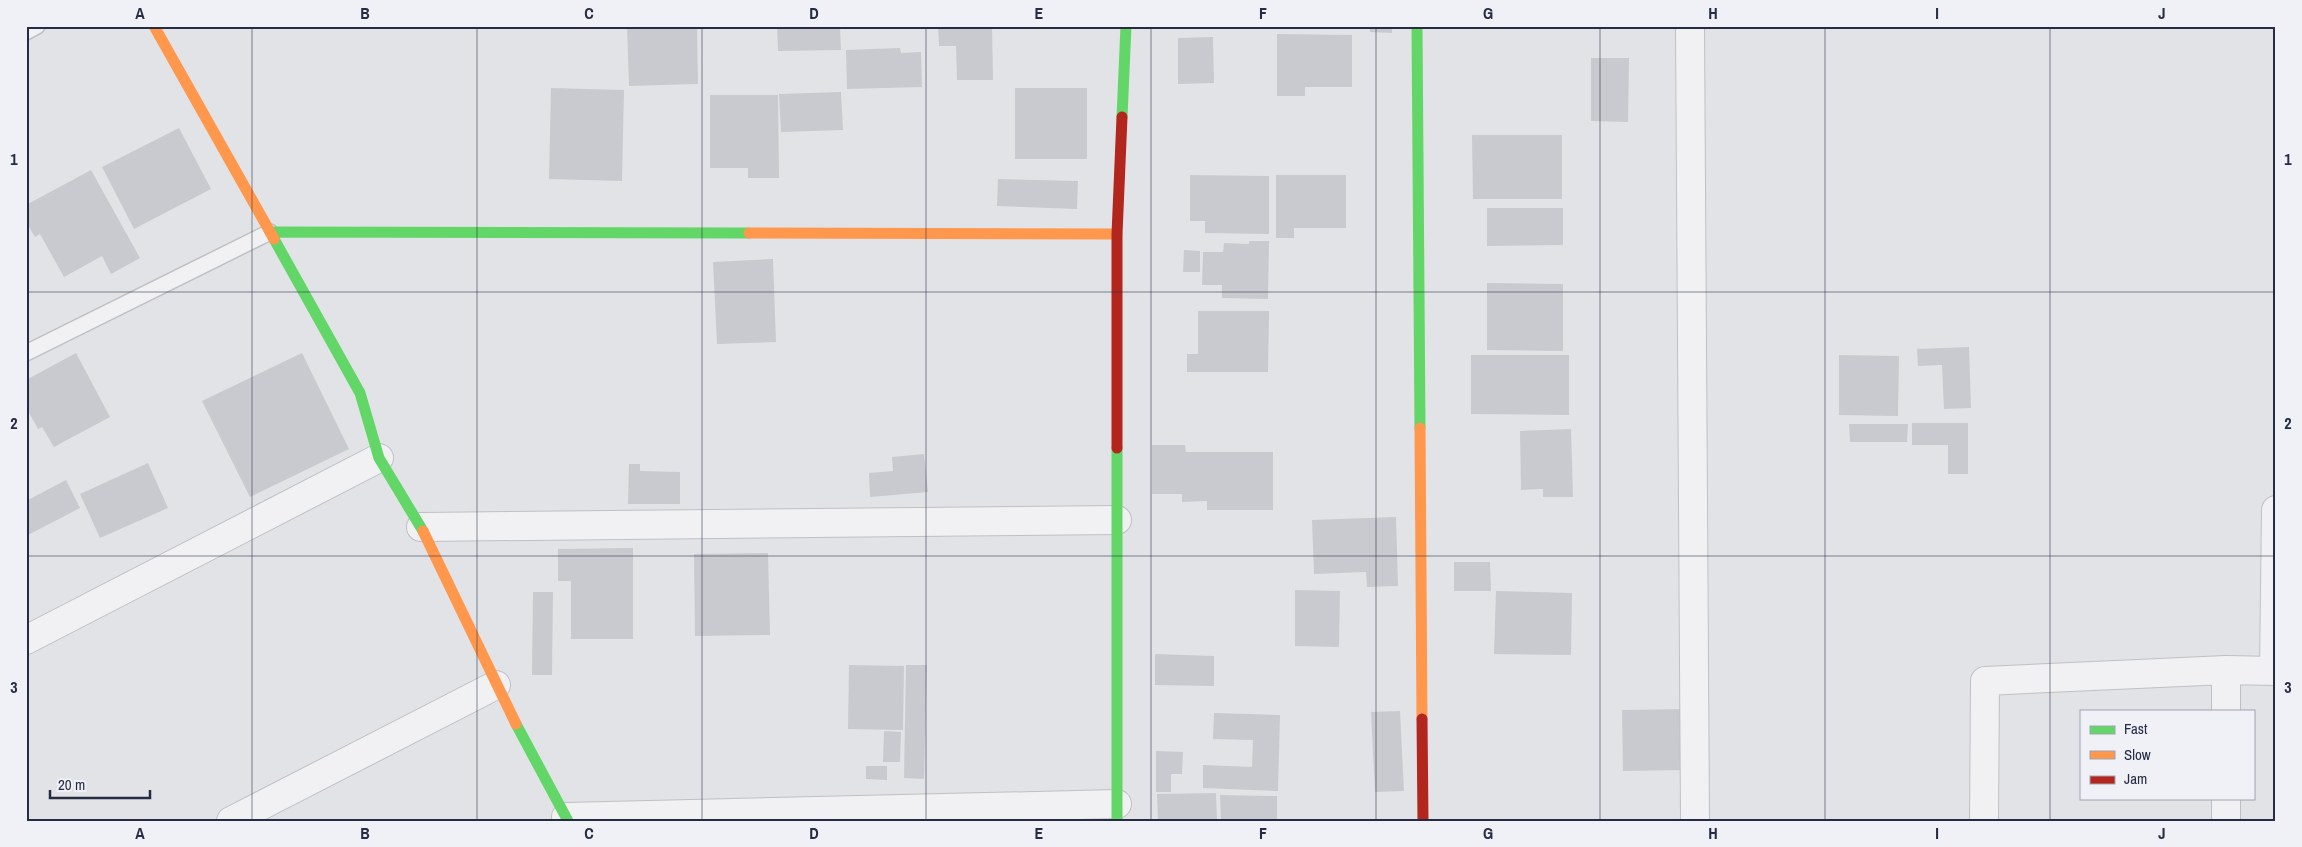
<svg xmlns="http://www.w3.org/2000/svg" width="2302" height="847" viewBox="0 0 2302 847" font-family="'Archivo Narrow',sans-serif">
	<style>
		.building { fill: #c9cacf }
		.lines { fill: none; stroke-linecap: round; stroke-linejoin: round }
		.lane-casing { stroke: #bfc0c5; stroke-width: 18 }
		.street-casing { stroke: #bfc0c5; stroke-width: 30 }
		.lane { stroke: #f1f1f4; stroke-width: 15 }
		.street { stroke: #f1f1f4; stroke-width: 28 }
		.fast { stroke: #63d668; stroke-width: 11 }
		.slow { stroke: #ff974d; stroke-width: 11 }
		.jam { stroke: #b3261e; stroke-width: 11 }
		.grid { fill: none; stroke: #262c43; stroke-width: 1; stroke-opacity: 0.55 }
		.neatline { fill: none; stroke: #262c43; stroke-width: 2 }
		.grid-label { font-size: 16px; text-anchor: middle; font-weight: bold; fill: #262c43 }
	</style>
	<rect width="100%" height="100%" fill="#e2e3e7"/>
	<!-- building -->
	<path class="building" d="M627 26H697L698 84 629 86Z
		M777 26H840L841 50 778 51Z
		M938 26H992L993 80H957L956 46H939Z
		M1370 26H1392V33L1370 32Z
		M1277 34 1352 35V87H1305V96H1277Z
		M1213 37 1214 83 1178 84V38Z
		M900 48 901 53 921 52 922 87 847 89 846 50Z
		M1591 58H1629L1628 122 1591 121Z
		M551 88 624 90 622 181 549 179Z
		M1015 88H1087V159H1015Z
		M841 92 843 130 781 132 779 94Z
		M710 95H778L779 178H748V168H710Z
		M179 128 211 189 134 229 102 167Z
		M1472 135H1562V199H1473Z
		M91 170 140 258 111 274 102 256 64 277 40 234 35 237 26 222V205Z
		M1190 175 1269 176V234L1205 233V221H1190Z
		M1276 175H1346V228H1294V238H1276Z
		M998 179 1078 181 1077 209 997 206Z
		M1487 208H1563V245L1487 246Z
		M1249 241H1269L1268 299 1222 298V285H1202L1203 252H1223L1224 243 1249 244Z
		M1184 250 1200 251V272H1183Z
		M773 259 776 342 717 344 713 262Z
		M1487 283 1563 284V351L1487 350Z
		M1198 311H1269L1268 372H1187V354H1198Z
		M1969 347 1971 408 1944 409 1942 365 1918 366 1917 349Z
		M76 353 110 417 54 447 42 427 38 429 26 407V380Z
		M302 353 349 449 250 497 202 401Z
		M1471 355H1569V415L1471 414Z
		M1839 355 1899 356 1898 416 1839 415Z
		M1912 423H1968V474H1948V445H1912Z
		M1849 424H1908L1907 442H1850Z
		M1571 429 1573 497H1543V489L1521 490 1520 431Z
		M1152 445H1185L1186 452H1273V510H1207V501L1182 502V494H1152Z
		M924 454 928 492 870 497 869 473 893 471 892 457Z
		M148 463 168 508 100 538 80 494Z
		M629 464H640V471L680 472V504H628Z
		M66 480 80 508 26 536V501Z
		M1396 517 1398 586 1367 587 1366 572 1314 574 1312 520Z
		M633 548V639H571V581H558V549Z
		M768 553 770 635 695 636 694 554Z
		M1454 562H1490L1491 591H1454Z
		M1295 590 1340 591 1339 647 1295 646Z
		M1496 591 1572 593 1571 655 1494 654Z
		M533 592H553L552 675H532Z
		M1155 654 1214 656V686L1155 685Z
		M849 665 904 666 903 730 848 729Z
		M906 665H927L924 779 904 778Z
		M1685 709V770L1623 771 1622 710Z
		M1400 711 1404 791 1375 792 1371 712Z
		M1214 713 1280 715 1278 791 1203 788V765L1252 767 1253 740 1213 739Z
		M884 731 901 732 900 762H883Z
		M1156 751 1183 752 1182 774H1171V792H1156Z
		M866 766H887V780L866 779Z
		M1216 793 1217 821H1158L1157 794Z
		M1220 795 1277 796V821H1221Z"/>
	<g class="lines">
		<defs>
			<path id="lane" d="M26 32 37 26
				M26 353 270 232"/>
			<path id="street" d="M1690 26 1695 821
				M421 527 1117 520
				M26 640 379 458
				M2226 670V711
				M2274 671 2276 510
				M2226 798V821
				M566 817 1117 804
				M231 821 496 685
				M1984 821 1985 681 2226 670 2276 671"/>
		</defs>
		<!-- lane casing -->
		<use href="#lane" class="lane-casing"/>
		<!-- street casing -->
		<use href="#street" class="street-casing"/>
		<!-- lane -->
		<use href="#lane" class="lane"/>
		<!-- street -->
		<use href="#street" class="street"/>
		<!-- fast -->
		<path class="fast" d="M1417 26 1420 428
			M1122 117 1126 26
			M270 232 749 233
			M274 239 360 393 379 458 423 531
			M1117 448V821
			M516 724 568 821"/>
		<!-- slow -->
		<path class="slow" d="M154 26 274 239
			M749 233 1117 234
			M1420 428 1422 719
			M423 531 516 724"/>
		<!-- jam -->
		<path class="jam" d="M1117 448V234L1122 117
			M1422 719 1423 821"/>
	</g>
	<!-- grid -->
	<path class="grid" d="M252 26V821M477 26V821M702 26V821M926 26V821M1151 26V821M1376 26V821M1600 26V821M1825 26V821M2050 26V821M26 292H2276M26 556H2276"/>
	<!-- border -->
	<rect width="2302" height="847" fill="none" stroke="#eff1f7" stroke-width="55"/>
	<!-- legend -->
	<rect x="2080" y="710" width="175" height="90" fill="#eff1f7" stroke="#9fa2af"/>
	<rect x="2090" y="726" width="25" height="8" fill="#63d668" stroke="#9fa2af"/>
	<text x="2124" y="734" font-size="15" fill="#262c43">Fast</text>
	<rect x="2090" y="751" width="25" height="8" fill="#ff974d" stroke="#9fa2af"/>
	<text x="2124" y="760" font-size="15" fill="#262c43">Slow</text>
	<rect x="2090" y="776" width="25" height="8" fill="#b3261e" stroke="#9fa2af"/>
	<text x="2124" y="784" font-size="15" fill="#262c43">Jam</text>
	<!-- scale -->
	<path d="M50 790v8h100v-8" fill="none" stroke="#262c43" stroke-width="2.5"/>
	<text x="58" y="790" font-size="15" fill="#262c43" stroke="#eff1f7" stroke-width="4" paint-order="stroke">20 m</text>
	<rect x="28" y="28" width="2246" height="792" class="neatline"/>
	<g class="grid-label">
		<text x="140" y="19">A</text>
		<text x="365" y="19">B</text>
		<text x="589" y="19">C</text>
		<text x="814" y="19">D</text>
		<text x="1039" y="19">E</text>
		<text x="1263" y="19">F</text>
		<text x="1488" y="19">G</text>
		<text x="1713" y="19">H</text>
		<text x="1937" y="19">I</text>
		<text x="2162" y="19">J</text>
		<text x="14" y="165">1</text>
		<text x="2288" y="165">1</text>
		<text x="14" y="429">2</text>
		<text x="2288" y="429">2</text>
		<text x="14" y="693">3</text>
		<text x="2288" y="693">3</text>
		<text x="140" y="839">A</text>
		<text x="365" y="839">B</text>
		<text x="589" y="839">C</text>
		<text x="814" y="839">D</text>
		<text x="1039" y="839">E</text>
		<text x="1263" y="839">F</text>
		<text x="1488" y="839">G</text>
		<text x="1713" y="839">H</text>
		<text x="1937" y="839">I</text>
		<text x="2162" y="839">J</text>
	</g>
</svg>
